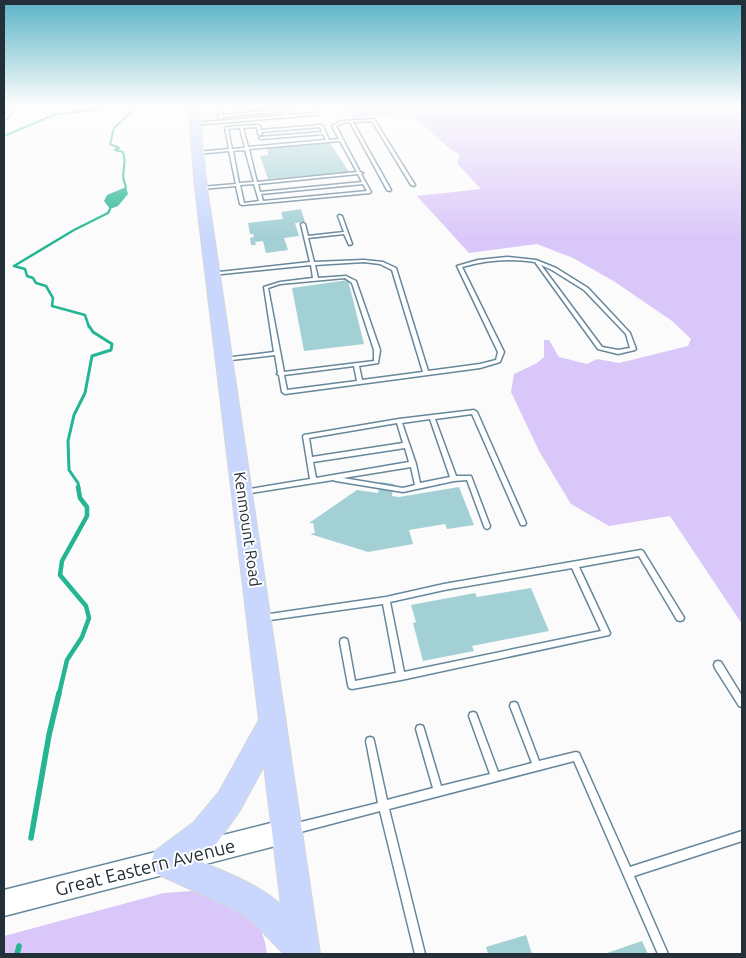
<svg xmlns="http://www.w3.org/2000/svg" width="746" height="958" viewBox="0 0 746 958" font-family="Ubuntu,sans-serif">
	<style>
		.green { fill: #dac7f9 }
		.water { fill: #24b593 }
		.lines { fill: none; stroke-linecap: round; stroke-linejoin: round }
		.stream-far4 { stroke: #24b593; stroke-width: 2 }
		.stream-far3 { stroke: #24b593; stroke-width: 2.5 }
		.stream-far2 { stroke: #24b593; stroke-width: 3 }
		.stream-far1 { stroke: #24b593; stroke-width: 4.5 }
		.stream { stroke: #24b593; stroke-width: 5.5 }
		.building { fill: #a3d0d5 }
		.service-casing { stroke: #67879b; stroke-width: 3 }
		.minor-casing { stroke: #67879b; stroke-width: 3 }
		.tertiary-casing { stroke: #67879b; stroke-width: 3 }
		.primary-casing { stroke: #d3d6d7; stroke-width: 2 }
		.service { fill: #fff; fill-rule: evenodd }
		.minor { fill: #fff; fill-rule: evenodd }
		.tertiary { fill: #fff; fill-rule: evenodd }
		.primary { fill: #c9d7fe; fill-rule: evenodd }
		.labels { text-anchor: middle; stroke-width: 4; stroke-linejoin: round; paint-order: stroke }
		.street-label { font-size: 16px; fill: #233039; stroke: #fff }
		.near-street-label { font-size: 19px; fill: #233039; stroke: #fff }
	</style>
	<rect width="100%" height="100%" fill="#fbfbfb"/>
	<!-- green -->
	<path class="green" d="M345 104H742V624L670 516 609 526 571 504 539 451 511 392 514 374 537 363 544 357V340H549L559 357 587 364 597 359 619 363 688 346 691 339 672 321 615 282 573 258 537 244 469 253 417 196 481 189 457 163 460 155C434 140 427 120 398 112L394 114 355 118 349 113Z
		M192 891C232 898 262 909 267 954H4V936L164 893Z"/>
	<!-- water -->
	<path class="water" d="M126 187 128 194 118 206 110 209 104 201 107 195Z"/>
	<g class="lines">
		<!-- stream-far4 -->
		<path class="stream-far4" d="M4 136 56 114 94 110 102 104
			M126 187C119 172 128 166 123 152L115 150 119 148 110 144 114 128 137 107 136 104"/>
		<!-- stream-far3 -->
		<path class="stream-far3" d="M89 327 85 315 52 306 53 298 46 286 36 283 33 278 27 276 25 269 14 266 74 230 108 213 110 209"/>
		<!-- stream-far2 -->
		<path class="stream-far2" d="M79 488 78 483 69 470 68 441 74 415 85 393 92 356 111 350 112 344 93 332 89 326"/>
		<!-- stream-far1 -->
		<path class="stream-far1" d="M59 694 67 660 82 637 89 618 86 606 60 575 62 561 87 516V507L80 498 78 487"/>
		<!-- stream -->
		<path class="stream" d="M31 838 49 735 59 693
			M17 954 19 946"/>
	</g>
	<!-- building -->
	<path class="building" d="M226 104H261V106L226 109Z
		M330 143 349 172 268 179 260 156 268 155 267 148 301 144Z
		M301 209 305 222 295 223 299 236 284 238 288 250 266 253 263 241 255 242 256 245H251L250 238 254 237 253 234H250L248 223 283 219 281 212Z
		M348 280 364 344 304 351 292 288Z
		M381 482 394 484 392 496 399 497 459 487 474 525 447 529 445 524 409 530 413 544 368 552 310 534 315 533 313 523H309L357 490 378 493Z
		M531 588 549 631 472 646 474 651 423 661 413 623 416 622 411 605 475 593 477 597Z
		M526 935 532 954H488L486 947Z
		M642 941 648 954H604Z"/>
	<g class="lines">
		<defs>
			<path id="service" d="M218 104H221L222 115 286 109 288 110 289 115 314 113 312 104H315L318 114 316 115 193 125 194 123 286 115 285 111 222 117 223 118 221 119 219 118Z
				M374 119 415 185 414 186 411 185 372 121 353 122 391 190 390 191 387 190 350 122 342 123 336 126 360 172 363 173 361 174 371 192 370 193 242 205 240 204 236 186 201 189 199 188 201 187 236 184 229 151 197 154 195 153 197 152 229 149 225 127 258 125 260 126 261 130 321 125 323 126 329 140 339 139 332 126 341 121ZM257 127 258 134 260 135 262 134 261 132 320 127 322 132 261 137 259 138 261 139 323 134 326 140 248 147 243 128ZM240 128 245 148 232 149 228 129ZM340 141 357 172 257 182 249 149ZM245 150 254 182 239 183 233 151ZM358 174 362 182 260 192 258 184ZM254 184 259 201 244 203 240 185ZM363 184 367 191 263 201 261 194Z
				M339 215 342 216 352 244 349 245 344 234 308 238 314 262 364 260 383 262 396 268 428 371 480 364 496 360 498 352 457 266 478 260 507 257 536 260 556 268 588 288 630 333 636 349 635 350 618 354 598 349 535 262C510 258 486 260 462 267L504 352 500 362 480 368 285 394 282 392 279 375 277 374 278 373 275 355 222 361V359L224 358 274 352 264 287 280 282 313 278 311 265 212 275H210V273L310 262 301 224 303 223 305 224 308 236 344 232 338 216ZM364 262 380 264 392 270 423 372 362 380 359 366 378 363 380 350 356 281 346 276 318 278 315 265ZM541 265 552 270 584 290 626 334 630 348 618 350 602 347ZM345 278 352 283 374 350V361L284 372 268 288 280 284ZM354 366 357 381 287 390 284 375Z
				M474 410 477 412 526 523 525 525H521L520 523 472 414 435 419 456 476H471L490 526 489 528 487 529 485 528 484 526 467 480 454 481 403 492 336 481 333 480 244 494H242L241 492 242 490H244L310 479 303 436 304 435 399 419ZM430 419 450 477 420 483 416 464 402 423ZM397 423 403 443 312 457 309 438ZM405 448 409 462 316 478 313 462ZM411 467 415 485 403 488 343 478Z
				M641 550 643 551 683 616 684 618 683 620 680 621 677 620 639 556 579 567 610 633 609 635 401 680 352 689 349 688 348 685 340 642 341 639 344 638 347 639 348 642 355 681 396 673 383 604 263 621 260 620 259 618 260 616 263 615 386 597 444 584ZM572 568 601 631 404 672 390 602 444 590Z
				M718 661 721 662 742 696V707L739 706 715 668 714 665 715 662Z
				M514 702 517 703 539 761 576 752 579 753 630 867 742 831V841L634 876 668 954H658L574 761 389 809 425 954H415L380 811 293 834 290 832 288 829 290 826 293 824 378 803 366 741 367 738 370 737 373 738 374 741 387 800 433 788 416 729 417 726 420 725 423 726 424 729 441 786 490 774 469 716 470 713 473 712 476 713 498 772 532 763 510 706 511 703Z"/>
			<path id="minor" d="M9 104H15V109L4 121C4 114 9 111 9 104Z"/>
			<path id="tertiary" d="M287 819 296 822 299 831 296 840 287 843 4 916V890Z"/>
			<path id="primary" d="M188 104H198L207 188 320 954H284L251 920 227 906 155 873 151 862 155 851 194 822 219 792 259 720 195 188ZM264 766 281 905C258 883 223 872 195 859L216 844 239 812Z"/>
		</defs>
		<!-- service casing -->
		<use href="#service" class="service-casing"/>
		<!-- minor casing -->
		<use href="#minor" class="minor-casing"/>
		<!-- tertiary casing -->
		<use href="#tertiary" class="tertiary-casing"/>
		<!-- primary casing -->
		<use href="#primary" class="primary-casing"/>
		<!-- service -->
		<use href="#service" class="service"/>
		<!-- minor -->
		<use href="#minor" class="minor"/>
		<!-- tertiary -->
		<use href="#tertiary" class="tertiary"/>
		<!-- primary -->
		<use href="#primary" class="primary"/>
	</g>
	<!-- sky -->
	<linearGradient id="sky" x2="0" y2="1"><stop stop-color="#59b4c6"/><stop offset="0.44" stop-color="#fdfdfd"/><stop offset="1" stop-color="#fdfdfd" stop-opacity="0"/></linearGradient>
	<rect width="746" height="239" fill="url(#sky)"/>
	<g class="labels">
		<!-- street labels -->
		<g class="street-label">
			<text transform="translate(248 529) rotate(82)" y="6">Kenmount Road</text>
		</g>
		<!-- near-street labels -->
		<g class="near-street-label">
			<text transform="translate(145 867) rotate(-14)" y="7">Great Eastern Avenue</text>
		</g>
	</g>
	<!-- border -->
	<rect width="746" height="958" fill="none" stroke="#233039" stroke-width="10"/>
</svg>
